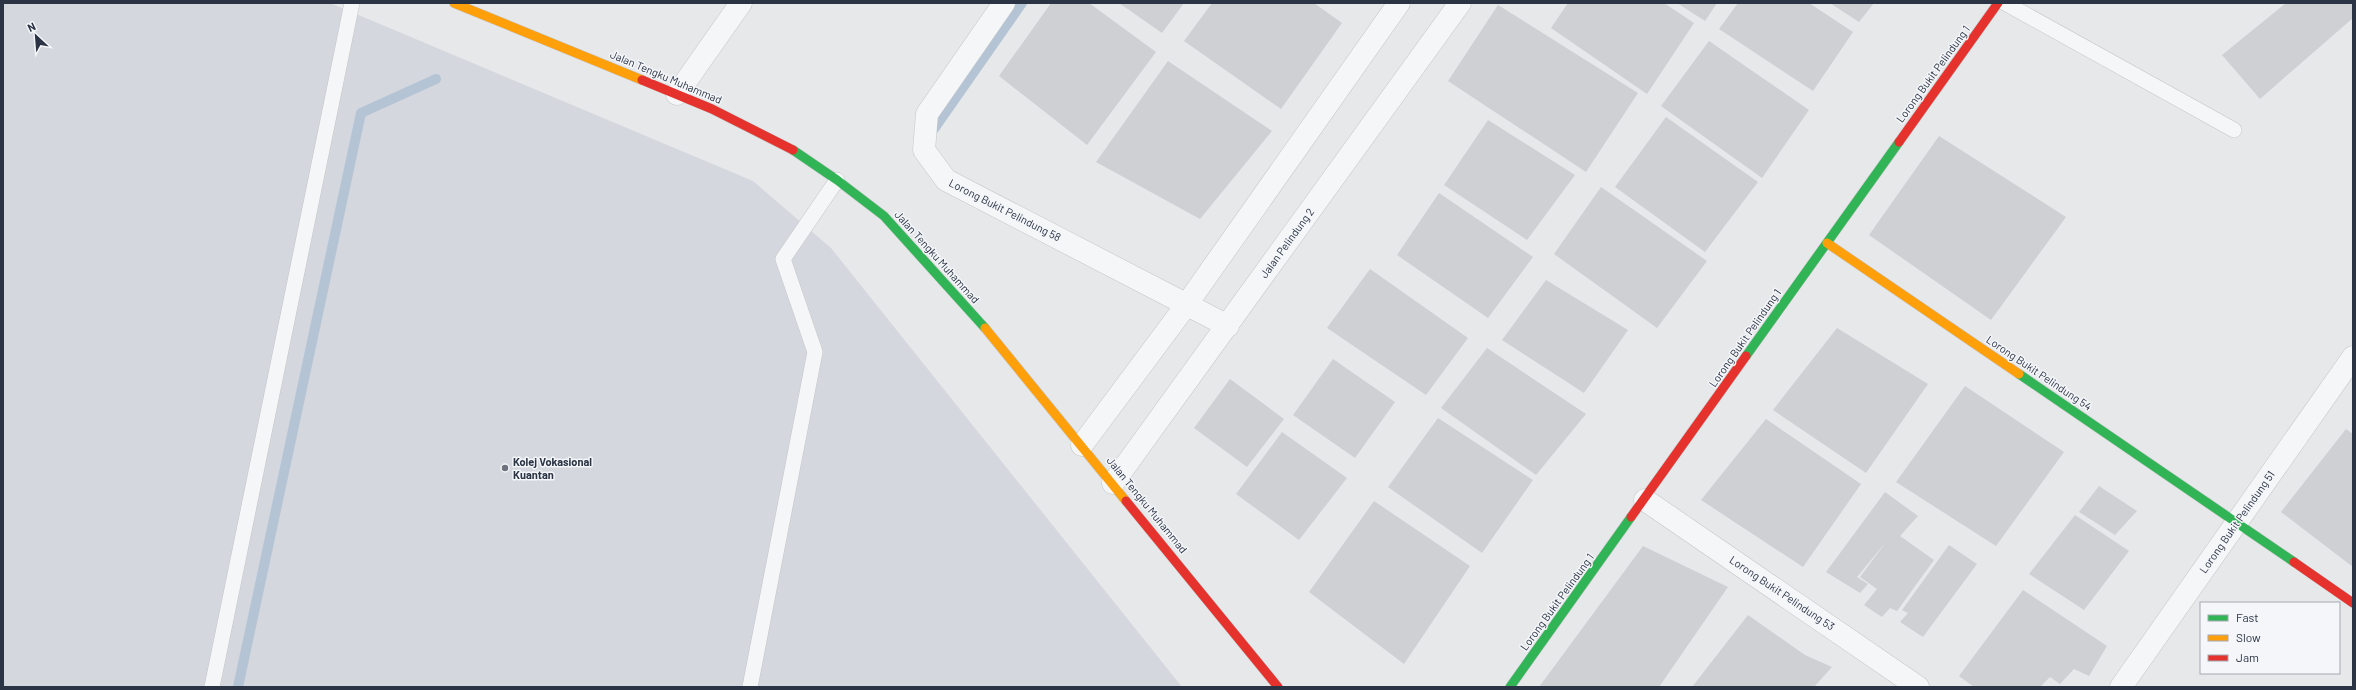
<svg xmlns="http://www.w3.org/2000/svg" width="2356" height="690" viewBox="0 0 2356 690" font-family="Barlow,sans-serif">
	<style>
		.built { fill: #d4d7dd }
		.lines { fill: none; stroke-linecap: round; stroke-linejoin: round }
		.stream { stroke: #b4c4d5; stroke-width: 10 }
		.building { fill: #ced0d3 }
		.lane-casing { stroke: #c4c6c8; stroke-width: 16 }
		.street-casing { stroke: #c4c6c8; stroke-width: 23 }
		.fast-casing { stroke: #c4c6c8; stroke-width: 10 }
		.slow-casing { stroke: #c4c6c8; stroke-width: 10 }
		.jam-casing { stroke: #c4c6c8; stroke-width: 10 }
		.lane { stroke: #f5f6f7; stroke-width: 15 }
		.street { stroke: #f5f6f7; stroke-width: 22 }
		.fast { stroke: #30b455; stroke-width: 9 }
		.slow { stroke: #ff9f0a; stroke-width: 9 }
		.jam { stroke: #e5322d; stroke-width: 9 }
		.poi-dot { fill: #6c737f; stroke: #f4f6f9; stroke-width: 1.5 }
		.labels { text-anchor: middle; stroke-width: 3; stroke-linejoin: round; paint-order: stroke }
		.street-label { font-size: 11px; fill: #2b3445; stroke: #f4f6f9 }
		.poi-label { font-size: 11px; font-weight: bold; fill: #2b3445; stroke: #f4f6f9; text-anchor: start }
	</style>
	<rect width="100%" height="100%" fill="#e6e8ea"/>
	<!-- built -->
	<path class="built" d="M3 3H330L753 181 831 248 1182 687H3Z"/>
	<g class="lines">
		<!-- stream -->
		<path class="stream" d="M934 129 1022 3
			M238 687 361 113 436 79"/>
	</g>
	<!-- building -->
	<path class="building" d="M1051 3H1089L1156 52 1087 145 999 76Z
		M1119 3H1184L1162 33Z
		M1212 3H1314L1342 23 1281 109 1184 41Z
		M1568 3H1664L1694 23 1647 94 1551 28Z
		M1677 3H1717L1705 21Z
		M1738 3H1809L1853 32 1813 91 1719 29Z
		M1830 3H1874L1859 22Z
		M2286 3H2353V18L2260 99 2222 55Z
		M1498 5 1638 93 1586 172 1448 81Z
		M1709 41 1809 110 1762 178 1661 106Z
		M1168 61 1272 131 1200 219 1096 162Z
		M1666 117 1758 182 1705 252 1615 187Z
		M1488 120 1575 175 1527 240 1444 185Z
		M1939 136 2066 217 1991 320 1869 235Z
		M1601 187 1707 261 1657 328 1554 254Z
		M1439 193 1533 257 1488 318 1397 255Z
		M1370 269 1468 338 1426 395 1327 328Z
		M1546 280 1628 330 1584 393 1502 340Z
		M1837 328 1928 384 1866 473 1773 410Z
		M1487 348 1586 414 1536 475 1441 408Z
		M1333 359 1395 402 1355 458 1293 415Z
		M1230 379 1284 419 1247 467 1194 428Z
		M1965 386 2064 452 1996 546 1896 482Z
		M1438 418 1533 480 1482 553 1388 487Z
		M1766 419 1861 484 1803 567 1701 500Z
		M2346 429 2353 434V567L2281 512Z
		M1282 432 1347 478 1299 540 1236 494Z
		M2099 486 2137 511 2115 535 2079 512Z
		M1885 492 1918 516 1900 536 1934 560 1897 611 1890 608 1882 617 1864 605 1877 589 1860 577 1886 542 1857 577 1868 584 1860 593 1826 572Z
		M1374 501 1470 566 1404 664 1309 592Z
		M2075 515 2129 551 2084 610 2029 574Z
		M1949 545 1977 564 1923 637 1900 622 1908 613 1902 610Z
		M1643 546 1728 587 1659 687H1539Z
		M2023 590 2107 646 2089 676 2074 669 2060 684 2050 677 2040 687H1974L1959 676Z
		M1748 615 1805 655 1832 667 1814 687H1692Z"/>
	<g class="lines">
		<defs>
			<path id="lane" d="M2005 3 2234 130
				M212 687 352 3
				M750 687 815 352 783 259 837 180"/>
			<path id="street" d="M1004 3 927 114 924 150 946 180 1228 326
				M677 94 741 3
				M1082 445 1187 304 1399 3
				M1113 483 1460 3
				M1645 500 1918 687
				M2121 687 2353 357"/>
			<path id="fast" d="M793 150 837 180 884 216 985 328
				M1746 356 1899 142
				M2019 374 2294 562
				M1510 687 1631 517"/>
			<path id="slow" d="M454 3 642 80
				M1827 243 2019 374
				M985 328 1126 501"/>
			<path id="jam" d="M642 80 712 109 793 150
				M1899 142 1998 3
				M1126 501 1278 687
				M1631 517 1746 356
				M2294 562 2353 603"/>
		</defs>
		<!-- lane casing -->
		<use href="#lane" class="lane-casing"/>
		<!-- street casing -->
		<use href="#street" class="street-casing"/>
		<!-- fast casing -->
		<use href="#fast" class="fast-casing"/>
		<!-- slow casing -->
		<use href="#slow" class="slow-casing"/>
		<!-- jam casing -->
		<use href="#jam" class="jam-casing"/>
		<!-- lane -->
		<use href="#lane" class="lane"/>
		<!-- street -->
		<use href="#street" class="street"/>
		<!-- fast -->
		<use href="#fast" class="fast"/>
		<!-- slow -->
		<use href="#slow" class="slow"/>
		<!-- jam -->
		<use href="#jam" class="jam"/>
	</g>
	<!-- markers -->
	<circle class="poi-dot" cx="505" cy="468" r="4"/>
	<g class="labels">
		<!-- street labels -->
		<g class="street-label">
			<text transform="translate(1933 74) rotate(-54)" y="4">Lorong Bukit Pelindung 1</text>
			<text transform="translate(666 77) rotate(23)" y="4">Jalan Tengku Muhammad</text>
			<text transform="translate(1005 210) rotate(27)" y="4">Lorong Bukit Pelindung 58</text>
			<text transform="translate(1287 243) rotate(-54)" y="4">Jalan Pelindung 2</text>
			<text transform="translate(937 257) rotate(48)" y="4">Jalan Tengku Muhammad</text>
			<text transform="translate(1745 338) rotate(-55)" y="4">Lorong Bukit Pelindung 1</text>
			<text transform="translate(2039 373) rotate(34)" y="4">Lorong Bukit Pelindung 54</text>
			<text transform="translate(1147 505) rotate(51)" y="4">Jalan Tengku Muhammad</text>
			<text transform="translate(2237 522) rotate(-55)" y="4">Lorong Bukit Pelindung 51</text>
			<text transform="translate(1782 593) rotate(34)" y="4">Lorong Bukit Pelindung 53</text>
			<text transform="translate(1557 602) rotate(-54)" y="4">Lorong Bukit Pelindung 1</text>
		</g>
		<!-- poi labels -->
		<g class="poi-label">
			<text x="513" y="466">Kolej Vokasional<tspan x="513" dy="13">Kuantan</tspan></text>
		</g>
	</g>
	<!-- border -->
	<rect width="2356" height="690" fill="none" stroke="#2b3445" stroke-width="8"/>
	<!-- legend -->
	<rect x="2200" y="602" width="140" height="72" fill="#f4f6f9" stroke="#a4a8b1"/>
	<rect x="2208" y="615" width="20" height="6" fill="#30b455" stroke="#a4a8b1"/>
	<text x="2236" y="622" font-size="12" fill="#2b3445">Fast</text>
	<rect x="2208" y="635" width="20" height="6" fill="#ff9f0a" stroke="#a4a8b1"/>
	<text x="2236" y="642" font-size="12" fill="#2b3445">Slow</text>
	<rect x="2208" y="655" width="20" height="6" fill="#e5322d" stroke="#a4a8b1"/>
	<text x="2236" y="662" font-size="12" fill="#2b3445">Jam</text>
	<!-- north arrow -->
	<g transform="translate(36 36) rotate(334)" stroke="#f4f6f9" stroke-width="3" paint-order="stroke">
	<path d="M0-3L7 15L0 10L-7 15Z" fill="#2b3445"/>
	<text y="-6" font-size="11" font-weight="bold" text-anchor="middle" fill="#2b3445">N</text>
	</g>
</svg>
